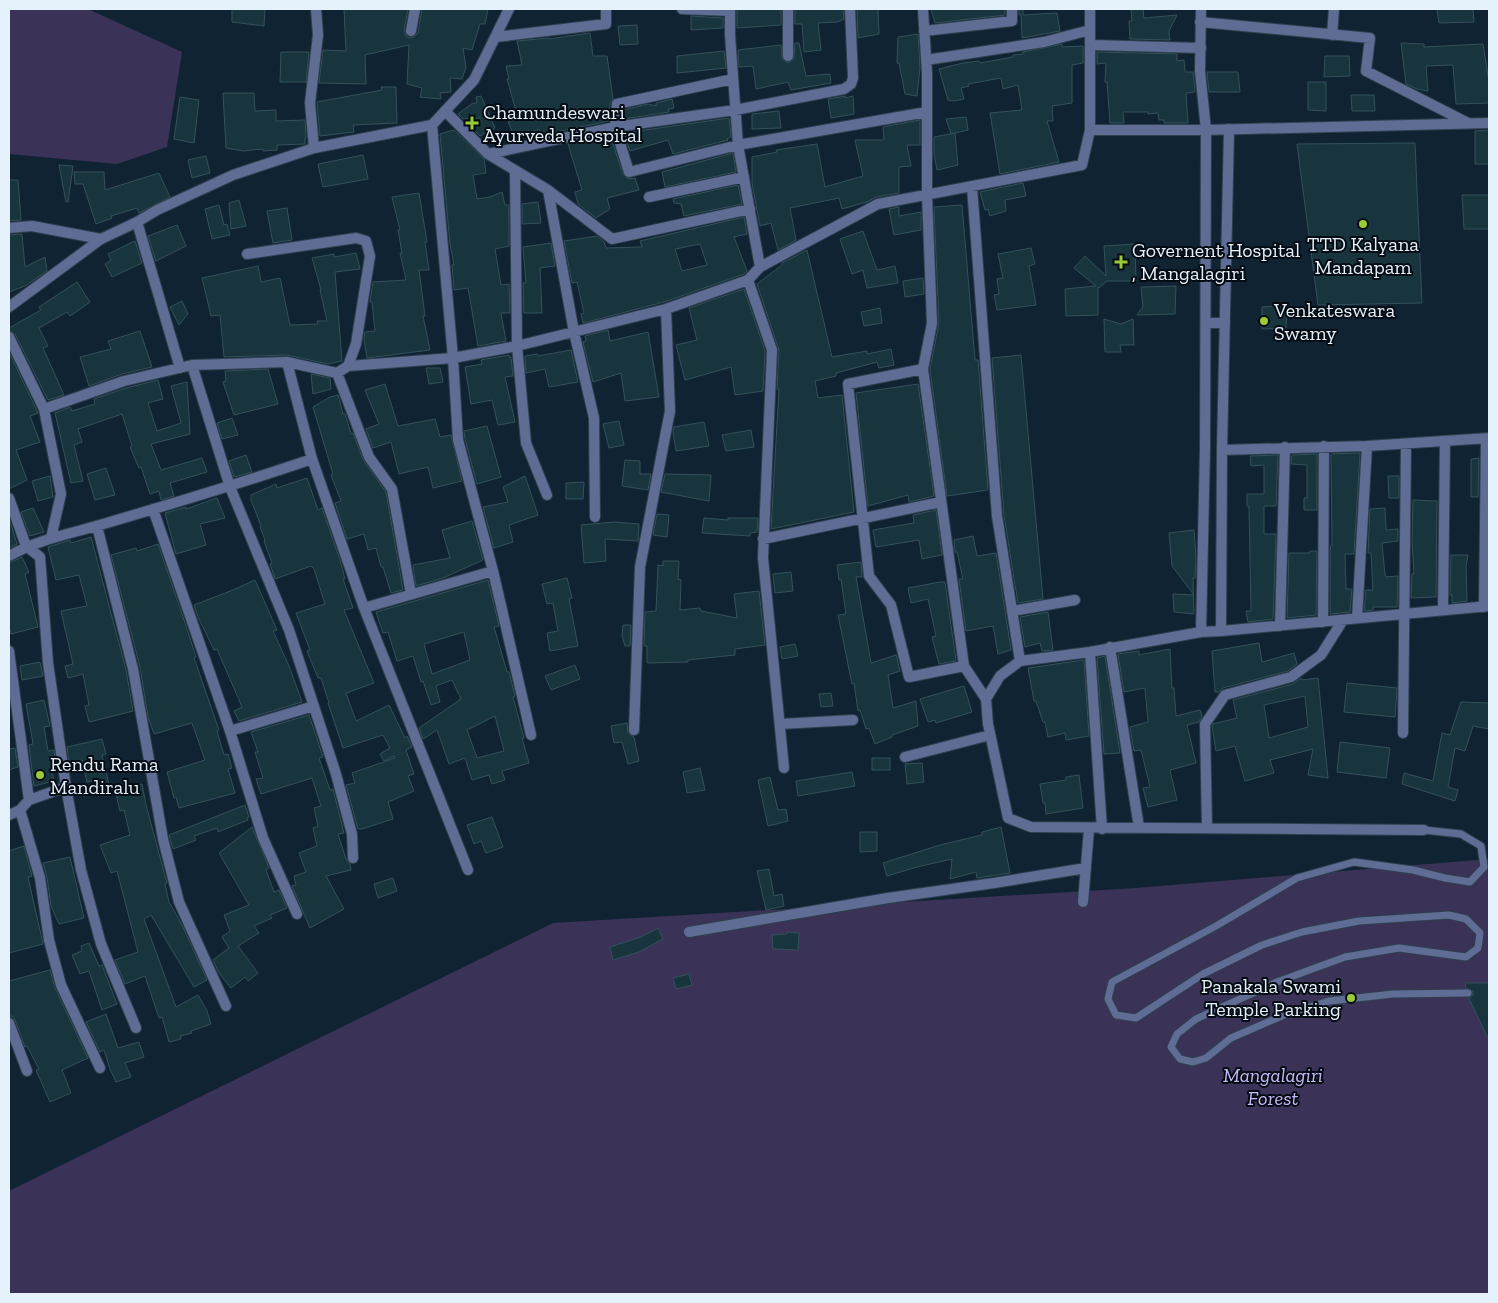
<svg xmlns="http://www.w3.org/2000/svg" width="1498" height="1303" viewBox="0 0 1498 1303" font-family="'Zilla Slab',serif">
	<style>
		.green { fill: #3a3257 }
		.building { fill: #18353e; stroke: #34515b; fill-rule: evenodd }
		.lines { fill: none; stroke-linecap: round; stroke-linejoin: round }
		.service-casing { stroke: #2e404e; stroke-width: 9 }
		.minor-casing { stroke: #2e404e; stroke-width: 12 }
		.tertiary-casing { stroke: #2e404e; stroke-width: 12 }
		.service { stroke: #5f6c94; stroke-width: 7 }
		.minor { stroke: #5f6c94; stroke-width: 10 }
		.tertiary { stroke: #5f6c94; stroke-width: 10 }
		.poi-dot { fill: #9acb34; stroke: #050b12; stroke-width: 2 }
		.labels { text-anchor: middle; stroke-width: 4; stroke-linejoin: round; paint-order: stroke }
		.poi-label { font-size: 20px; fill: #e5f1fb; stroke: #050b12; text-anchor: start }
		.park-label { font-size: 20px; font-style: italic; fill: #c7bafb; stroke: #050b12 }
	</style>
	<rect width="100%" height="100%" fill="#102332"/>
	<!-- green -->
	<path class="green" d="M9 9H88L182 52 167 147 117 164 9 154Z
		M1489 859V1294H9V1191L553 923 1136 888Z"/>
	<!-- building -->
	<path class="building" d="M232 9H265L264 26 232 22Z
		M344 9H408L404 30 406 36 410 38 414 37 418 33 422 9H488L485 24H480L472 50 463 48 466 67 462 79 450 78 451 92 440 93 441 99 420 97 422 88 407 84 409 45 365 55 366 84 319 83 323 50 346 51Z
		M737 9H781V25L737 28Z
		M795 9H843L844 19 838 22 818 23 821 50 804 52 802 24H795Z
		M857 9H878L879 34 858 38Z
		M931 9H1005V15L935 23Z
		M1019 9H1023V15L1057 13 1060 31 1022 38 1021 15H1019Z
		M1131 9H1143L1144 18 1177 15 1169 31 1170 40 1130 39 1129 21H1132Z
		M1437 9H1473L1474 22 1439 23Z
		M691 16 723 18V28L691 30Z
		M637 25 638 44 620 45 618 26Z
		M590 33 593 56H607L613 99 610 103 609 121 542 135 539 129 516 139 508 122 518 118 507 79H509L506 66 522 65 517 41 549 38V39Z
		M918 34 920 68 917 96 905 94 899 63H897L898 37Z
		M795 43H799L806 76 830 74 831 83 791 90 788 82 756 89 753 66 739 67 738 50 781 45 782 59 788 63 794 59Z
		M1401 43 1424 44V47L1483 44 1489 82V103L1456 104 1453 65 1426 66 1428 91 1417 89 1406 84Z
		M1062 44V47L1083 46V63L1072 65V103L1052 106 1053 121H1047L1059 162 1000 174 990 113 1022 110 1018 85 1003 89 1001 78 968 84 969 86 961 88 964 99 954 101 948 100 939 69 963 63 979 61 980 63 1013 57V55L1023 54V52Z
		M724 51 726 68 677 73V56Z
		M281 52H309L306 82H280Z
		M1097 52 1177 54V61L1184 60 1185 72H1193L1195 92 1186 93 1188 123H1164V120H1159L1158 113 1148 114V112H1123L1124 123H1110L1107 82H1105L1106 63 1097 64Z
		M1325 56H1349L1350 76 1324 77Z
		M1207 72H1238L1240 92H1209Z
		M1308 82H1326V111L1308 110Z
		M381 87H396L397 123 353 125 354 132 320 136 317 102 382 90Z
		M223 93H254L255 111 276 110V121L305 120 306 138H305V144L277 145V150L263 151V149L243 151 226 148Z
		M1351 95H1374L1375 111H1352Z
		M481 96 495 128 480 136 469 125 481 122 480 118 463 119 458 114 473 103H477L476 97Z
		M845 96V98L853 96 854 114 831 118 828 99Z
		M180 97 199 100 194 143 174 139Z
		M672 99 674 108 668 109 669 112 623 119V110L648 104 656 106V103Z
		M779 111 781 128 752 129V114Z
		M966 117 968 130 951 134 946 119Z
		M729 118 731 137 727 139 728 140 673 154 668 140 630 151 624 133Z
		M920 120V145H907L911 166 899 167V193L876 197 867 202 842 209 839 198 790 208 796 240 778 250 771 223 760 226 752 183V157L777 152 776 150 817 144 825 187 863 176 855 140H884L883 127Z
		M454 130 484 159 486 173 473 175 477 199 490 197 502 192 505 205H509V246L495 249 501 285 509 284 510 313H501L506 341 478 346 468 288 454 290 452 265H454L450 244 440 134Z
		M1489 130V164H1475V131Z
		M955 133 958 165 937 170 934 154V137Z
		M610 135 623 174 628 179 635 178 639 190 607 198 610 209 596 218 578 204 575 192 582 190 568 144Z
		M1415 143 1422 303 1318 305 1297 144Z
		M733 153 736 172 665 187 662 172Z
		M363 155 368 179 323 187 318 164Z
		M206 156 210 173 192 178 188 160Z
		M59 165 73 166 68 202H66Z
		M74 172H104L105 190 159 173 170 197 139 213 137 208 111 216 112 218 96 224 83 184H75Z
		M9 180H18L21 220 9 221Z
		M1023 183 1026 196 1005 200 1006 211 990 216 988 209 985 210 980 192Z
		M738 185 742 204 684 216 681 204 674 203 673 199Z
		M419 193 427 242H425L429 270H419L425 316H423L430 350 367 358 364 339 365 332 375 331 372 302H370L373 282 406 280 400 253H402L398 230H400L392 197Z
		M1462 195H1489V229H1464Z
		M239 200 246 226 231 229 229 203Z
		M538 202 541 223 522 224V204Z
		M219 205 224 225 227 224 230 235 212 239 205 209Z
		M962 205 975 360H978L988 490 947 496 930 369 939 323 934 207Z
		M899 207V216L921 212V230L894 235 889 209Z
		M287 208 292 240 273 243 267 211Z
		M744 217 747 234 734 237 747 271 744 274 664 302 583 323 581 314 584 313 577 282 572 283 564 241 597 236 604 242 606 248 642 247 640 241ZM700 244 707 265 682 271 675 249Z
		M177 225 186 246 156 261 148 236Z
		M863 231 877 270 895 266 898 283 867 288 863 270 852 274 840 239Z
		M22 234 25 267 45 257 47 271 25 286 9 292V235Z
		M135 241 142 263 112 277 105 264 111 260 108 254Z
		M551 243 555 266 540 268 542 313H524L523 283H526L523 247Z
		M1135 244 1136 281H1107L1099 288 1098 287V315L1066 316 1065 289 1096 286 1074 268 1085 256 1106 276 1104 246Z
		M1031 248 1035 264 1029 266 1036 305 997 310 994 295 999 294 997 279 1003 278 998 254Z
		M807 250 832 357 867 351V354L891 349 894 365 879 368 877 362 836 373V376L815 381 818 398 842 395 854 512 771 529 779 389H777L779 350 757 284 782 265V263Z
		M356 253 360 269 335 272 342 361 328 364 287 355 224 357 220 315 211 316 202 278 258 266 261 282 280 278 290 325 318 324 317 321H327L320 290H321L312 258 334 254V257Z
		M923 278 924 294 905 297 903 281Z
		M77 282 90 302 70 316 67 312 39 328 48 346 43 348 64 395 48 400 15 334 9 330V328L41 310 39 307Z
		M1176 286 1175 314 1137 315 1143 307 1141 287Z
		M744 289 765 351 763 391 735 395 731 367 685 380 676 345 697 340 689 308Z
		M182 301 188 314 179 325 170 307Z
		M1287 305 1286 328 1262 329V307Z
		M880 308 882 323 864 326 861 312Z
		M1104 319 1121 324 1133 319 1134 345H1120L1121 352H1105Z
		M608 330 610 341 648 332 659 397 625 401 621 373 593 382 583 342 586 341 585 336Z
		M140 331 152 367 122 374 89 386 80 357 111 349 108 341Z
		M571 350 578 382 549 387 545 369 526 373 525 356 537 354 538 356Z
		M9 352 37 411 38 413 30 416 40 442 16 450 27 480 9 489Z
		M509 355V357H511L513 376 505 377 515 422 498 425 492 400 471 404 465 367 482 364 481 360Z
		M1021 355 1043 599 1018 603 1004 515 992 358Z
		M426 368H440L443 382 429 384Z
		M268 369 278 404 234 415 223 382 226 381 225 371Z
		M311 374 330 378 331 389 313 394Z
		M158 380 163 399 148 403 157 431 181 423 171 386 187 382 190 434 151 444 161 470 202 458 207 472 170 483 174 496 161 500 159 491 150 494 141 467 139 468 130 447 132 446 122 414 78 429 82 442 74 445 83 481 71 483 55 413 70 407 72 411 95 404 94 399 126 388Z
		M385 384 398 426 435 419 440 437 451 435 462 481 433 488 428 467 399 474 391 442 373 448 366 429 379 424 365 390Z
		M918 384 934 496 909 502 908 495 868 506 856 393Z
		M338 395 343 414H345L351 434 353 433 363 460 386 492 403 590 391 593 383 567H381L376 548 368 550 364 534 347 539 335 503 341 501 331 475 333 474 313 407 330 397Z
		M232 418 238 435 222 439 217 423Z
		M619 421 624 445 609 448 603 424Z
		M704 422 709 446 676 451 673 432 674 427Z
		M487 426 501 477 477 484 465 439 464 431Z
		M751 430 754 447 726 451 722 435Z
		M1360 453 1354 554H1345L1346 589H1352L1350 612 1330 614V551L1331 545H1332L1331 454Z
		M1317 454V510H1304V498H1307V465L1291 464 1292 455Z
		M246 455 252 472 234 477 229 461Z
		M1278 455 1276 506H1264V534H1276L1273 619 1248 622 1246 611H1251L1249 506H1247V494H1264V465L1251 466 1250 456Z
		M1479 458 1478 497H1471V459Z
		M625 460 640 461V474H651L648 490 622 486Z
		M106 468 115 495 95 500 87 474Z
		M665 474 711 475 709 501 661 492Z
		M50 476 53 497 38 501 32 481Z
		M525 476 538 515 509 525 513 542 494 548 483 507 508 502 503 487Z
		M1388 476H1399V498H1389Z
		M307 478 318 510 322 508 340 560 345 579H343L353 608 344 610 374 683 346 693 356 721 389 705 405 738 407 736 412 747 406 750 414 774 408 776 414 791 388 802 393 819 362 829H358L346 785 355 783 352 773 395 758 394 756 384 761 380 754 390 748 383 735 343 748 328 703H329L321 678H318L307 651 310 650 296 613 325 604 314 569 311 566 275 579 270 564 272 563 264 541 265 540 260 527 261 526 251 500V495L276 484 277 488Z
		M584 482 583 499H566V483Z
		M217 498 225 518 200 524 206 545 176 554 165 513 186 507V509Z
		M1413 500 1437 501 1436 597 1411 598 1412 574H1414L1412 542Z
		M33 508 44 532 30 536 21 512Z
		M1385 508 1386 530 1398 529V541L1382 543 1385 575 1386 577 1398 576 1397 607H1373V610L1364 611 1366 590H1373L1371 553H1368L1370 509Z
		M936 510 942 555 922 559 919 540 876 547 873 530 914 523 913 515Z
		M657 514 669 515 667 537 653 535Z
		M9 518 17 544 9 548Z
		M704 518 728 520V518H758L757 532 750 533V536L702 533Z
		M472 521 483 560 443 578 416 586 413 565 450 558 442 530Z
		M614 522 639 524 638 541 605 539 606 561 584 563 581 525Z
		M1194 530 1196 558 1195 578H1193L1194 614 1174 612 1173 594 1194 595 1172 566 1169 533Z
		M973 536 977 556 996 553 1011 650 998 654 993 626 966 631 959 579H963L957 552H955L954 540Z
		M91 537 126 670 133 711 89 722 85 706 89 705 83 674 68 678 65 666 73 664 61 611 87 606 79 575 56 580 48 547 70 540 71 543Z
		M158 544 183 617 196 657 194 658 219 730 217 731 224 755 228 754 232 768 228 769 235 793 179 808 176 797 174 798 167 772 205 760 192 723 154 734 148 717 140 667 111 555 136 548 137 551Z
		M1310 551H1317L1316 615 1287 618 1289 553H1310Z
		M1451 555H1468L1466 567 1467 601 1452 603V595H1450Z
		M22 557 29 572 25 574 38 627 11 634 9 627V563Z
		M663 561H679L678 579 681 580 680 610 700 608 701 611 737 618 734 594 759 591 765 645 735 649V655L688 660V662L647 663V646H644L645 612 656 611 658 565 663 566Z
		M861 562 862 577H856L871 663 896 655 900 671 888 675 893 708 916 701 918 726 892 735V737L875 744 869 728 866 729 860 710 858 711 854 683 852 684 838 615 846 614 841 579 839 580 837 565Z
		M791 572 793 591 775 593 773 574Z
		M567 578 572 598 569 599 578 646 550 651 547 633 558 631 553 603 547 604 542 584Z
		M255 580 277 630 273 631 289 666 302 702 239 721 234 711 242 707 217 649 214 650 198 617 194 605 233 590Z
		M488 580 499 626 494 627 507 672H509L515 696 513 697 524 738H522L529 763 502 771 505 780 492 784 489 775 472 780 465 758 449 764 437 730 423 739 419 728 461 699 452 680 436 686 440 702 431 705 423 681 421 682 413 656 397 661 388 632 383 633 376 612ZM464 632 470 660 432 674 424 644ZM495 716 504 751 477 758 467 730Z
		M940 582H945L956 661 939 664 932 637 936 636 928 599 911 603 908 588Z
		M1048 612 1053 650 1042 651 1040 643 1025 647 1020 617Z
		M623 625H631L630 646H625L622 636Z
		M1259 643 1262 662 1294 653 1297 664 1288 671 1223 688 1219 692H1215L1212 651Z
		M795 644 798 656 782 659 780 647Z
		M1170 649 1172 688H1174L1176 716 1200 710 1202 716 1199 722 1187 725 1196 763 1170 770 1177 800 1148 807 1143 788 1150 787 1141 750 1134 751 1130 727 1148 722 1145 688 1124 692 1118 654 1139 651V655Z
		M1105 656 1120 753 1104 754 1097 658Z
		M1084 660 1089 736 1066 740 1065 733 1048 737 1045 722H1043L1036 701H1034L1028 668Z
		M40 662 43 676 22 680 20 666Z
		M575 665 580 679 551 690 545 676Z
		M1301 678 1302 680 1318 678 1328 778 1308 775 1313 749 1270 760 1274 773 1245 781 1235 746 1216 751 1212 726 1213 724 1237 718 1233 700 1293 684ZM1305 696 1308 727 1269 738 1264 705Z
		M1347 683 1397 688 1395 717 1344 712Z
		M964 686 972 712 936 723 935 720 928 722 920 699Z
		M831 693 833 706 821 707 819 694Z
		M44 700 50 726 44 727 48 751 54 750 56 766 51 767 54 781 34 786 29 745 33 744 26 704Z
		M1461 702 1489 703V729L1473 726 1465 751 1455 748 1448 787 1458 790 1455 801 1402 784 1404 773 1433 781 1442 733 1450 735Z
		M309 715 323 757 319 758 330 790 333 789 344 833 338 834 346 859 350 864 351 870 326 876 344 909 310 928 292 886 296 885 294 876 306 872 299 853 317 846 313 828 318 826 314 808 321 806 312 778 261 794 256 779 263 778 255 752H258L251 732Z
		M627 723 628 733 634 737 639 761 628 764 622 742 614 743 611 726Z
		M102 739 106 754 102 755 109 785 94 789 93 781 87 782 82 760 69 763 67 747Z
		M1340 742 1390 748 1386 778 1337 772Z
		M15 748 18 767 9 770V749Z
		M872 758H890V770H872Z
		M922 763 924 782 907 784 905 764Z
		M700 768 705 790 687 793 683 772Z
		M852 772 855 786 798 796 796 781Z
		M1079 775 1083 808 1046 814 1045 803H1043L1040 784 1066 780V777Z
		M770 777 778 810 786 809 788 821 768 826 758 780Z
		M142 784 146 805 167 883 165 884 169 902 182 925 207 980 194 987 151 915 144 919 176 1007 198 995 207 1011 211 1024 191 1031 192 1033 180 1036 181 1039 169 1042 162 1017 159 1018 145 976 125 984 115 960 138 952 117 871 111 873 100 845 130 835 124 810 120 811 115 790Z
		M245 805 249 817 247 818 248 820 218 832 217 828 194 836 196 840 173 849 169 835Z
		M492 817 503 847 486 853 481 841 474 844 467 825Z
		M252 827 269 868 266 870 274 892 279 890 287 908 270 915 272 918 254 926 259 933 238 946 258 973 248 981 245 977 231 988 219 973 213 960 229 948 222 937 230 931 224 915 249 905 219 853Z
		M1001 827 1010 873 977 878 976 872 950 879 952 859 917 867 887 876 883 863 940 845 982 835V832Z
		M860 832H877V851L860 852Z
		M24 846 32 876 28 877 43 944 9 953V851Z
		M70 857 84 918 59 924 51 906 47 877 43 863Z
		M769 869 774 896 782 894 784 906 766 910 757 871Z
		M393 878 397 891 378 898 374 884Z
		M658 928 663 939 639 952 613 960 610 947 641 937Z
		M787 932 799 933 798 950 773 949 772 935 787 934Z
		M89 943 99 966 102 965 117 1004 102 1010 89 971 80 974 72 955 82 951 81 946Z
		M50 970 55 988 88 1058 62 1070 71 1093 50 1102 36 1070 39 1069 27 1046 25 1047 15 1020 12 1016H9V981Z
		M689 974 692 985 676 989 673 978Z
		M1465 983H1489V1041L1469 998 1473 995V991L1466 988Z
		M106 1014 118 1048 139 1042 144 1057 125 1063 131 1077 116 1082 110 1069 104 1050 100 1052 86 1022Z"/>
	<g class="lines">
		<defs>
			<path id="service" d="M1424 830 1461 834 1481 846 1484 867 1470 882 1445 878 1413 870 1354 862 1297 878 1216 926 1112 982 1108 999 1116 1015 1136 1018 1203 974 1262 945 1302 932 1359 921 1449 915 1466 919 1480 933 1478 948 1466 957 1399 948 1345 957 1277 982 1196 1019 1177 1034 1171 1047 1180 1059 1193 1062 1206 1058 1231 1038 1284 1015 1329 1001 1393 994 1468 993"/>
			<path id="minor" d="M682 9 730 11
				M730 9V35L738 145 760 267
				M923 9 927 73V195L932 323 923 369 964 666 986 699
				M1200 22 1370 38 1366 71 1468 123
				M411 31 415 9
				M924 31 1012 21V9
				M1332 35 1334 9
				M496 37 606 24V9
				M1090 45 1201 48
				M788 56V9
				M926 60 1044 42 1090 30
				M733 79 617 104 615 127 629 172 738 145 927 112
				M445 111 488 154 548 190 612 239 750 209
				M432 125 453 358 517 346 666 309 748 280 760 267 878 204 1082 165 1090 130H1206L1205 448 1201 632
				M1090 130V9
				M314 148 310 103 318 35 316 9
				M488 154 615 127 735 110 844 89 851 84 853 78 850 9
				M515 171 517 346 526 443 547 495
				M972 187 997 516 1020 661
				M548 190 574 332 594 418 595 517
				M649 197 744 177
				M137 222 180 368
				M9 228 32 226 101 239
				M247 254 356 238 366 241 370 256 356 344 348 366
				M748 280 772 350 763 558 784 768
				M1206 323H1225
				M9 337 44 409 61 494 51 538
				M287 362 312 459 364 608 468 870
				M192 365 230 487 289 630 336 774 352 834 353 858
				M923 369 848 384 869 576 891 605 909 677 964 666
				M337 373 369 457 392 489 411 594
				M44 409 124 381 192 365 287 362 337 373 348 366 453 358 458 440 493 571 531 735
				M1222 450 1367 446 1489 438
				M9 498 26 546 40 557 48 663 66 787 81 870 101 944 136 1028
				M153 509 230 731 263 838 297 914
				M97 526 133 669 163 839 179 902 226 1006
				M763 539 941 502
				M9 556C41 538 75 533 110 522 178 502 245 482 312 459
				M1484 607 1486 439
				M364 608 493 571
				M1443 610 1445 442
				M1012 611 1075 600
				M1357 618 1367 446
				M1323 622 1324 446
				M1280 626 1285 447
				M1221 631 1222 450 1229 129
				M1110 647 1139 827
				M9 651 29 800
				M1090 652 1102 829
				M780 724 853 720
				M634 730 640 567 670 411 666 309
				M230 731 314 706
				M1403 733 1406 444
				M905 757 990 735
				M20 810 40 878 49 940 61 985 100 1068
				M9 815 20 810 29 800 66 787
				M1207 828 1205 724 1225 695 1291 677 1321 655 1343 620
				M1424 830 1031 827 1008 818 988 724 986 699 1000 676 1020 661 1090 652 1201 632 1221 631 1489 606
				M1083 902 1089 829
				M689 932 888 898 994 883 1086 868
				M9 1023 27 1071"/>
			<path id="tertiary" d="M1201 9 1200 71 1206 130 1489 123
				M9 307 101 239 137 222 157 210 233 175 314 148 432 125 474 80 509 9"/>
		</defs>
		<!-- service casing -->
		<use href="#service" class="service-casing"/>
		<!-- minor casing -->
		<use href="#minor" class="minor-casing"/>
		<!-- tertiary casing -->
		<use href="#tertiary" class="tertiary-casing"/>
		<!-- service -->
		<use href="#service" class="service"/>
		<!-- minor -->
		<use href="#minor" class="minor"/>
		<!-- tertiary -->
		<use href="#tertiary" class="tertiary"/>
	</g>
	<!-- markers -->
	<g class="poi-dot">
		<path d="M469.5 115.5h5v5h5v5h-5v5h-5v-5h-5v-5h5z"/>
		<circle cx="1363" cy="224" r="5"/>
		<path d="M1118.5 254.5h5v5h5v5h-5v5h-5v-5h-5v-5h5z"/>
		<circle cx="1264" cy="321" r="5"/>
		<circle cx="40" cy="775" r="5"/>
		<circle cx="1351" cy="998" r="5"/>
	</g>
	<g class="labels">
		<!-- poi labels -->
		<g class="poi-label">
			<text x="483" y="119">Chamundeswari<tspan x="483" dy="23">Ayurveda Hospital</tspan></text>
			<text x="1363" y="251" text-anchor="middle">TTD Kalyana<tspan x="1363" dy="23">Mandapam</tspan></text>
			<text x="1132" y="257">Governent Hospital<tspan x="1132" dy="23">, Mangalagiri</tspan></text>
			<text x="1274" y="317">Venkateswara<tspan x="1274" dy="23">Swamy</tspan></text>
			<text x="50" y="771">Rendu Rama<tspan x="50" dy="23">Mandiralu</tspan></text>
			<text x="1341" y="993" text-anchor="end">Panakala Swami<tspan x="1341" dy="23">Temple Parking</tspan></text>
		</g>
		<!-- park labels -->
		<g class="park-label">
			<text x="1273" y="1082">Mangalagiri<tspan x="1273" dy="23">Forest</tspan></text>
		</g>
	</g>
	<!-- border -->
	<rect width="1498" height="1303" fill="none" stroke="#e5f1fb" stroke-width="20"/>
</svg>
